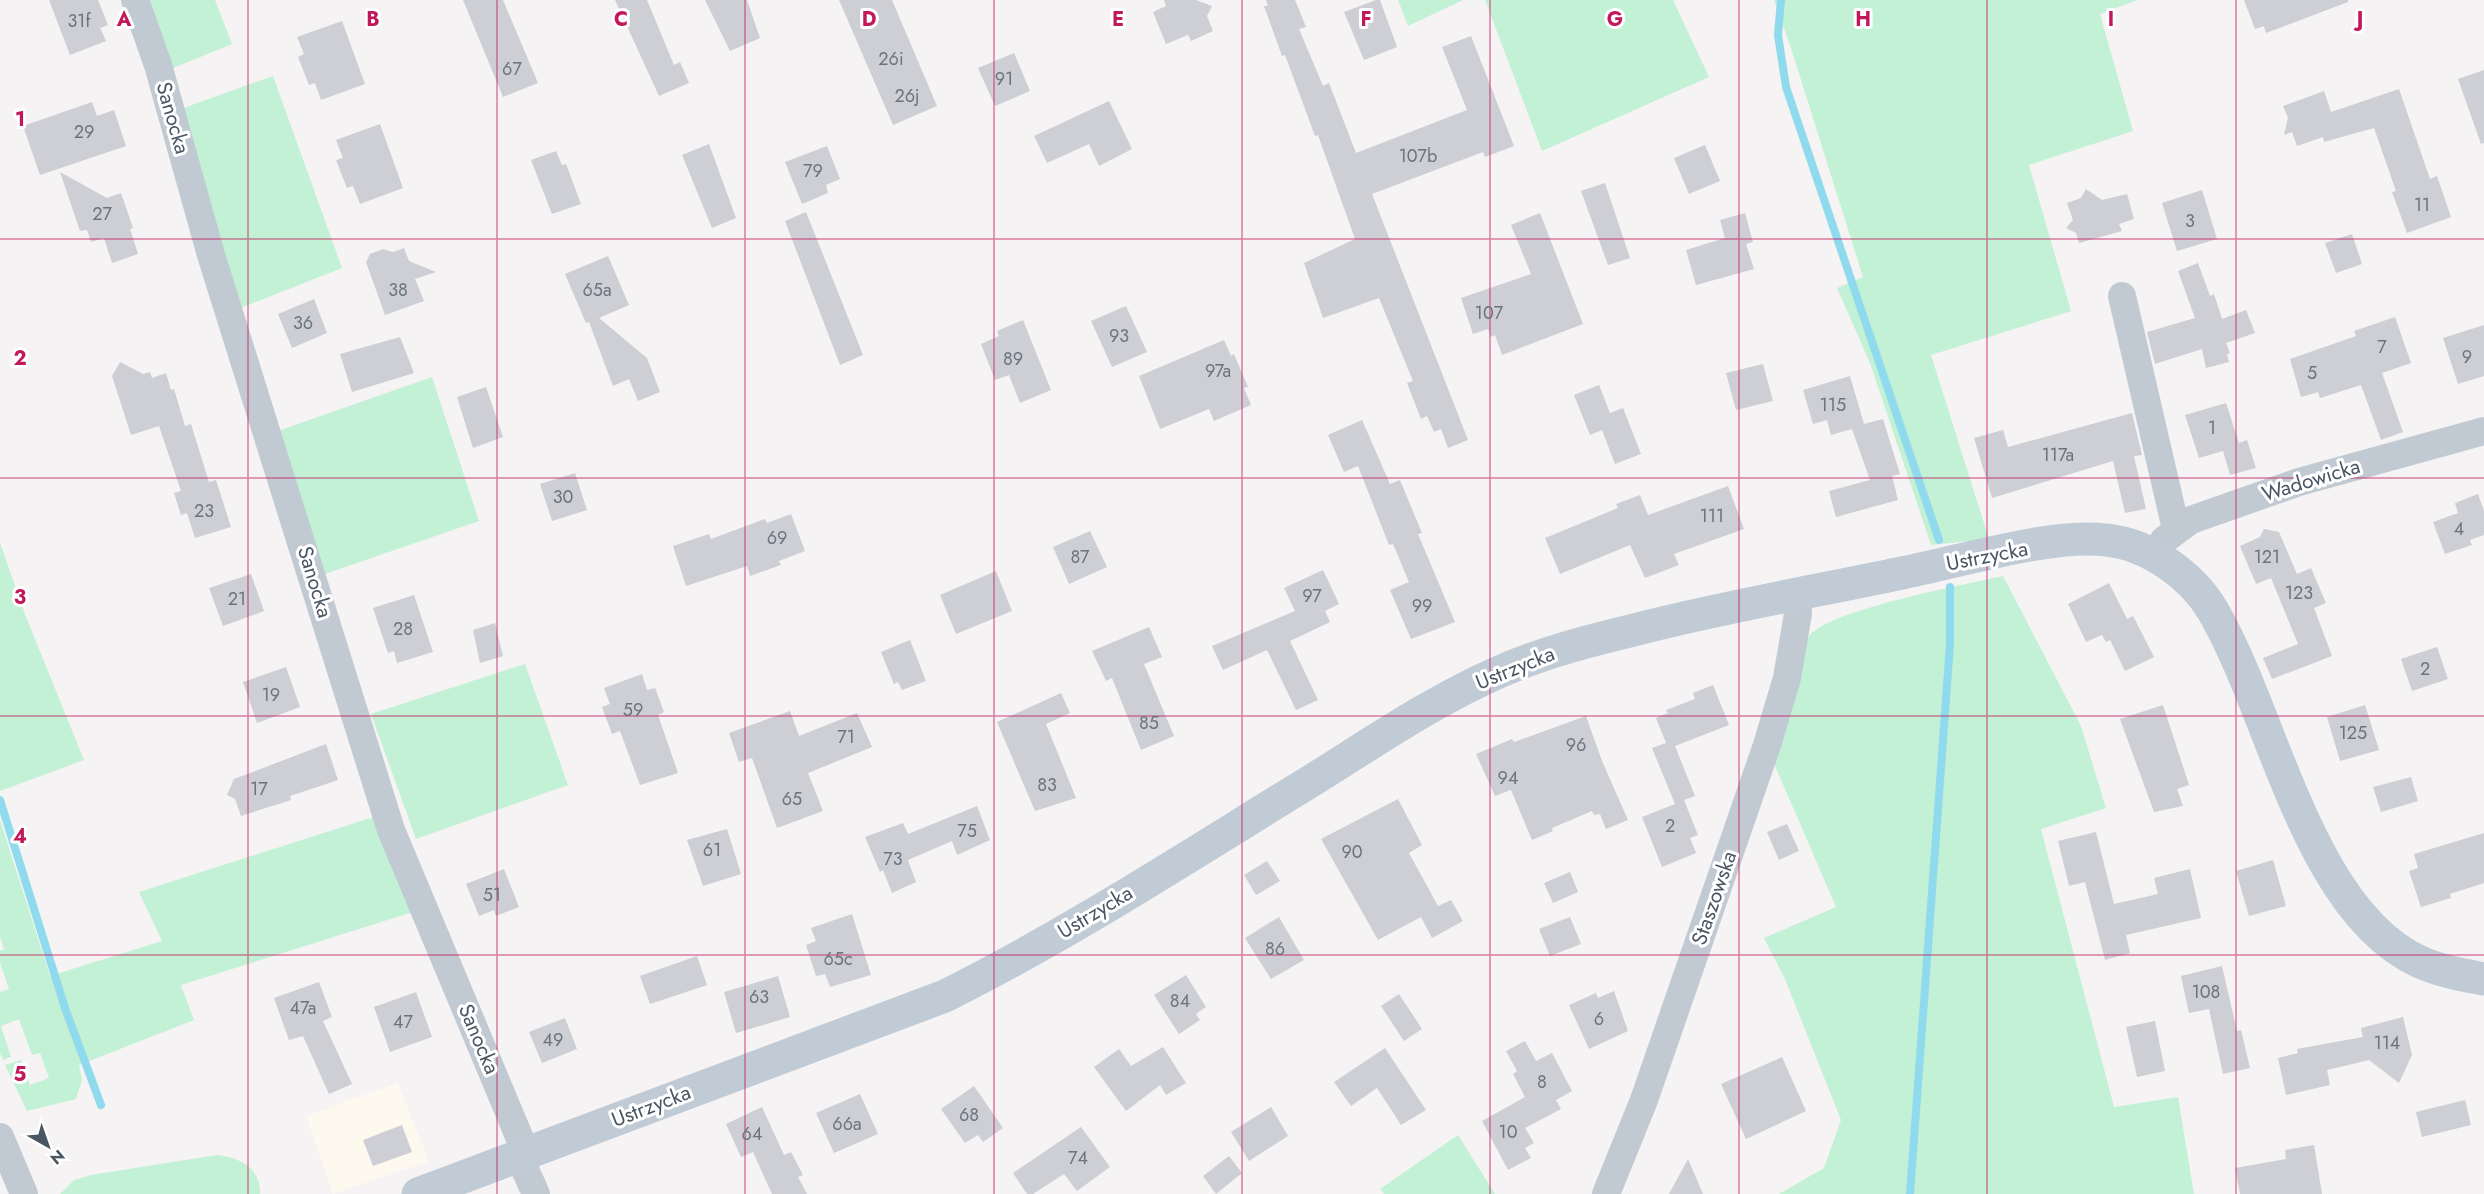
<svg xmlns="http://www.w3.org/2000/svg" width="2484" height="1194" viewBox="0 0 2484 1194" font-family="Jost,sans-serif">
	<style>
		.commercial { fill: #fdf9ef }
		.green { fill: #c3f1d5 }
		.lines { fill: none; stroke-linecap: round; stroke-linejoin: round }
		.stream { stroke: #90daee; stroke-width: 8 }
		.building { fill: #cdcfd5 }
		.street { stroke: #c1cad2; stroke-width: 28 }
		.secondary { stroke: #c1cbd6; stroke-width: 33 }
		.grid { fill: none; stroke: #c2185b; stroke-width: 1.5; stroke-opacity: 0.55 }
		.labels { text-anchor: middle; stroke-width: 6; stroke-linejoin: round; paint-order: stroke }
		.number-label { font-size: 18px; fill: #6b747e }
		.street-label { font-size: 21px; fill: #4a5661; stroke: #fff }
		.grid-label { font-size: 20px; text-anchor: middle; font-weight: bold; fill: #c2185b; stroke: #fff; stroke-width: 6; stroke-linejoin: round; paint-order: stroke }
	</style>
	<rect width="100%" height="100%" fill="#f5f3f3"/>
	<!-- commercial -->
	<path class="commercial" d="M398 1083 429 1161 333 1194 306 1116Z"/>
	<!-- green -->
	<path class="green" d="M145 0H215L232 44 166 71Z
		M1398 0H1463L1408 26Z
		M1485 0H1673L1709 77 1542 151Z
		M1774 0H2137L2100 14 2133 131 2029 165 2071 311 1931 355 1989 539 1931 545 1870 363 1837 288 1863 277 1790 45Z
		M273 76 342 268 238 309 178 110Z
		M432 377 479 521 322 575 275 432Z
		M0 543 26 617 84 760 0 791Z
		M2003 576 2081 726 2106 808 2041 829 2114 1107 2178 1097 2194 1194H1779L1824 1168 1841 1120 1785 979 1764 938 1836 907 1769 752C1776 733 1802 644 1810 635 1834 609 1963 585 2003 576Z
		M525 664 568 785 416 839 371 714Z
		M383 814 416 911 181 985 194 1020 79 1065 82 1080 76 1099 27 1111 5 1065 21 1060 30 1085 49 1078 40 1053 32 1055 19 1019 1 1026 11 1057 3 1060 0 1053V992L9 989 0 963V951L4 949 0 937V820L50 976 162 941 139 892Z
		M1458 1135 1495 1194H1384L1380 1189Z
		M217 1155C239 1157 261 1168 260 1194H60L74 1180 91 1175Z"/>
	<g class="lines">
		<!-- stream -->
		<path class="stream" d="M1781 0 1778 35 1786 87 1939 540
			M0 800 65 1008 101 1105
			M1910 1194 1950 644V587"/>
	</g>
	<!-- building -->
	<path class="building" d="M49 0H98L108 25 100 28 106 41 70 55Z
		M463 0H503L538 83 503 97Z
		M615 0H647L674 65 680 62 689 83 659 96Z
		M705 0H747L760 38 730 51Z
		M839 0H892L937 106 893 125Z
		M1164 0H1196L1212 6 1207 16 1213 31 1191 41 1188 35 1166 44 1153 12 1166 6Z
		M1266 0H1295L1306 27 1299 29 1323 86 1329 83 1356 153 1467 110 1442 47 1471 36 1514 146 1485 157 1483 152 1372 194 1468 440 1448 448 1441 429 1434 432 1427 416 1421 419 1407 383 1413 381 1379 298 1323 318 1304 263 1355 239 1318 135 1315 136 1285 55 1282 56 1264 6H1268Z
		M1376 0H1380L1397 47 1364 60 1344 12Z
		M2244 0H2348V2L2266 33 2264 26 2255 29Z
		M342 21 365 84 321 100 315 83 309 85 298 57 304 54 297 37Z
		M1014 53 1030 91 995 106 978 68Z
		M2484 70V143L2481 144 2458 79Z
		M2399 89 2430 179 2437 176 2451 217 2407 233 2392 192 2396 191 2374 128 2324 142 2323 137 2297 146 2292 132 2284 135 2288 118 2283 106 2324 91 2331 112Z
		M1109 101 1132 149 1099 166 1089 144 1047 163 1034 136Z
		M92 102 97 116 114 110 126 146 40 175 23 126Z
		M380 124 403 188 360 204 353 186 347 188 336 160 343 158 336 140Z
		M709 144 736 218 712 228 682 155Z
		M1705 145 1720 181 1689 194 1674 158Z
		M827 146 840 179 826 185 828 193 802 204 785 162Z
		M556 151 562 165 566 164 581 204 552 214 531 160Z
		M60 172 107 198 121 193 133 228 130 229 138 254 112 263 104 238 91 242 87 230 80 231Z
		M1605 183 1630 258 1608 265 1581 191Z
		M2086 189 2102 200 2127 194 2134 219 2119 224 2122 231 2079 243 2076 233 2066 228 2073 220 2067 203 2081 198Z
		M2202 190 2217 239 2177 251 2162 203Z
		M806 212 863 355 840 365 785 221Z
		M1540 213 1583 324 1502 355 1495 335 1491 337 1488 329 1473 334 1461 298 1531 274 1511 225Z
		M1745 213 1753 242 1746 244 1754 269 1696 285 1686 250 1725 238 1720 220Z
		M2352 234 2362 264 2336 273 2325 243Z
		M404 248 409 261 436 272 415 279 424 301 385 315 366 262 370 254 383 249 393 252Z
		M608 256 629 305 599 318 647 358 660 392 638 401 629 379 613 386 589 322 586 323 565 274Z
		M2198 263 2210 296 2214 294 2222 319 2246 310 2255 333 2226 343 2230 353 2227 354 2229 362 2206 368 2202 349 2155 364 2147 332 2195 318 2178 271Z
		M314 299 327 333 292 348 278 314Z
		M1126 306 1147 352 1112 367 1091 321Z
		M2395 317 2411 363 2382 373 2403 432 2381 440 2361 385 2320 398 2318 392 2301 397 2290 359 2356 336 2354 331Z
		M1023 320 1051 390 1020 403 1009 375 995 380 981 344 999 336 997 331Z
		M2484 325V376L2458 384 2443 338Z
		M400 337 414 373 352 392 340 354Z
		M1224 340 1231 356 1234 354 1248 387 1244 388 1251 405 1214 421 1209 409 1160 429 1139 376Z
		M120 362 143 374 150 372 152 378 166 373 171 390 174 389 185 426 191 424 209 482 216 480 231 527 195 538 187 513 181 515 174 493 181 491 159 426 131 435 112 376Z
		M1763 364 1773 401 1736 410 1726 373Z
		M1850 376 1864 424 1883 419 1900 474 1892 476 1898 500 1836 517 1829 491 1870 480 1852 429 1831 435 1827 420 1813 424 1803 390Z
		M1599 385 1610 413 1623 408 1641 454 1615 464 1602 430 1590 435 1574 395Z
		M486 387 503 437 473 448 457 397Z
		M2226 403 2239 443 2247 440 2256 468 2230 475 2223 451 2199 458 2185 415Z
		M2132 413 2142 455 2134 456 2146 509 2125 513 2113 461 1992 498 1974 438 2003 430 2008 447Z
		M1362 420 1390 484 1400 480 1422 533 1418 534 1455 622 1411 639 1390 590 1409 582 1393 544 1389 545 1358 466 1344 472 1328 435Z
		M575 473 587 510 552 521 540 484Z
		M1728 486 1744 529 1674 554 1679 565 1645 578 1630 545 1560 574 1545 538 1618 508 1616 504 1640 495 1648 515Z
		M2478 494 2484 511V535L2470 540 2472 545 2445 554 2433 522 2458 513 2455 503Z
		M791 514 805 551 779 561 781 565 750 576 747 566 686 586 673 546 709 534 711 539 765 519 767 523Z
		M2264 529 2279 532 2297 574 2311 568 2326 603 2314 608 2332 656 2272 679 2263 658 2298 644 2271 578 2256 584 2240 546 2260 537Z
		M1090 531 1107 567 1069 584 1053 547Z
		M1323 570 1339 604 1325 611 1330 622 1290 641 1318 700 1296 710 1267 650 1223 670 1212 646 1295 611 1284 588Z
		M996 571 1012 611 956 634 940 595Z
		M251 574 264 611 223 626 209 588Z
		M2109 583 2127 619 2133 616 2154 657 2125 671 2110 640 2106 642 2102 635 2086 642 2068 604Z
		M414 595 433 652 397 663 394 651 388 653 373 608Z
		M495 623 503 656 480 663 473 630Z
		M1149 627 1162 657 1144 664 1174 736 1141 750 1112 678 1106 681 1092 651Z
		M910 640 926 681 902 690 898 682 894 684 881 652Z
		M2437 647 2448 679 2412 691 2401 659Z
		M286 667 300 707 257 723 243 682Z
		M642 674 647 690 655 688 664 712 658 715 678 773 640 785 620 731 612 734 602 707 610 704 604 688Z
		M1713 685 1729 725 1675 746 1695 796 1684 800 1698 835 1690 838 1696 853 1662 867 1642 817 1675 804 1652 748 1666 743 1656 718 1668 713 1666 710 1695 699 1693 693Z
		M1061 693 1070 713 1046 724 1076 798 1035 811 997 722Z
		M2163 705 2189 785 2177 789 2183 806 2154 812 2120 719Z
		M2365 705 2379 750 2340 761 2327 717Z
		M790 711 799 736 857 713 872 747 808 773 823 811 777 828 752 758 739 762 729 733Z
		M1586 716 1602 761 1628 820 1606 829 1600 814 1594 815 1592 811 1552 828 1553 831 1532 840 1511 790 1495 796 1476 754 1512 739 1514 742Z
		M326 744 338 780 290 796 291 800 241 816 235 799 227 795 234 779Z
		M2411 777 2418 801 2381 812 2373 787Z
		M1398 799 1422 845 1409 853 1438 906 1451 900 1463 921 1432 938 1421 917 1378 940 1321 839Z
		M977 806 990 840 957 855 952 841 908 860 916 882 892 893 883 870 880 872 865 837 903 823 908 834Z
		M1787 824 1799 851 1779 860 1767 832Z
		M727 829 741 874 703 886 687 840Z
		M2096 832 2114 904 2158 894 2154 878 2190 869 2201 918 2126 935 2130 953 2105 960 2085 882 2069 886 2058 841Z
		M2484 833V883L2450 894 2451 898 2421 907 2409 871 2418 868 2414 854Z
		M2273 860 2286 906 2249 916 2236 871Z
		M1267 861 1280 881 1256 895 1244 875Z
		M504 869 519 907 496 916 494 910 479 916 466 884Z
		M1570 872 1578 892 1553 903 1544 883Z
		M852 914 871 975 830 987 825 974 816 976 806 945 816 941 811 928Z
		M1279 917 1304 960 1271 979 1245 938Z
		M1570 917 1581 944 1550 956 1539 929Z
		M697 956 707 985 650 1004 640 976Z
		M2222 966 2237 1031 2241 1030 2250 1068 2223 1074 2209 1009 2189 1013 2181 976Z
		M1186 975 1206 1007 1196 1014 1200 1020 1179 1034 1154 995Z
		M778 976 790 1017 736 1033 724 992Z
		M319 982 332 1017 323 1021 352 1084 329 1094 303 1036 289 1040 274 998Z
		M1614 991 1628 1031 1589 1049 1569 1005 1596 993 1598 998Z
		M416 992 432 1037 390 1052 374 1007Z
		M1399 994 1422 1029 1404 1041 1381 1006Z
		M2403 1017 2412 1055 2399 1083 2369 1060 2327 1070 2330 1085 2286 1095 2278 1058 2298 1053 2297 1049 2363 1037 2361 1028Z
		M565 1018 577 1049 542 1063 529 1032Z
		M2155 1021 2165 1071 2137 1077 2126 1027Z
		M1525 1041 1536 1061 1552 1053 1572 1091 1556 1100 1561 1109 1525 1128 1534 1143 1525 1148 1531 1158 1508 1170 1482 1121 1525 1097 1513 1074 1517 1071 1506 1051Z
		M1163 1047 1186 1083 1166 1095 1160 1085 1126 1111 1094 1067 1119 1049 1131 1066Z
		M1385 1048 1426 1110 1401 1125 1377 1088 1351 1106 1334 1082Z
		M1782 1057 1806 1111 1746 1139 1721 1084Z
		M974 1086 1003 1128 983 1142 978 1135 965 1143 941 1109Z
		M860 1094 878 1134 834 1153 816 1113Z
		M2465 1100 2471 1125 2422 1137 2416 1112Z
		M762 1107 784 1155 791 1152 803 1175 798 1177 807 1194H772L753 1152 741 1157 726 1124Z
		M1271 1107 1288 1136 1249 1161 1231 1132Z
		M402 1125 412 1152 373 1166 363 1140Z
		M1081 1127 1110 1167 1077 1191 1064 1174 1033 1194H1027L1013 1173Z
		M2314 1145 2322 1194H2240L2235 1168 2286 1159 2285 1150Z
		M1229 1156 1242 1173 1216 1194 1203 1176Z
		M1688 1159 1703 1194H1669Z"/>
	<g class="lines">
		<!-- street -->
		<path class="street" d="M135 0 158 65 211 255 391 830 526 1153
			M2122 296 2176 529
			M2154 556 2164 540 2191 520 2299 482 2484 431
			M0 1137 24 1194
			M519 1156 536 1194
			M1606 1194 1644 1100 1767 745 1787 678 1798 614 1797 595"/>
		<!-- secondary -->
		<path class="secondary" d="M418 1194 945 996C1071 933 1190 855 1311 781 1372 743 1433 701 1499 672 1542 653 1588 641 1634 630 1722 607 1812 592 1902 573 1958 562 2052 533 2106 540 2148 544 2192 575 2213 611 2273 713 2307 910 2420 962 2440 971 2463 975 2484 979"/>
	</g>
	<!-- grid -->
	<path class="grid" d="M248 0V1194M497 0V1194M745 0V1194M994 0V1194M1242 0V1194M1490 0V1194M1739 0V1194M1987 0V1194M2236 0V1194M0 239H2484M0 478H2484M0 716H2484M0 955H2484"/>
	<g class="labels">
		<!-- number labels -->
		<g class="number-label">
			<text x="79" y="27">31f</text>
			<text x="891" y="65">26i</text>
			<text x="512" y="75">67</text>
			<text x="1004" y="85">91</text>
			<text x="907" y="102">26j</text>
			<text x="84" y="138">29</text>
			<text x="1418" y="162">107b</text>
			<text x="813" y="177">79</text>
			<text x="2422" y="211">11</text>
			<text x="102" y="220">27</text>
			<text x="2190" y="227">3</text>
			<text x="398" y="296">38</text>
			<text x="597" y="296">65a</text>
			<text x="1489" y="319">107</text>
			<text x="303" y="329">36</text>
			<text x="1119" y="342">93</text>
			<text x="2382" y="353">7</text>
			<text x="2467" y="363">9</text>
			<text x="1013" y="365">89</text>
			<text x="1218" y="377">97a</text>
			<text x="2312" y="379">5</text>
			<text x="1833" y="411">115</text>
			<text x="2212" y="434">1</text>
			<text x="2058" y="461">117a</text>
			<text x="563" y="503">30</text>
			<text x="204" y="517">23</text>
			<text x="1712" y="522">111</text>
			<text x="2459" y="535">4</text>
			<text x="777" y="544">69</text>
			<text x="1080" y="563">87</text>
			<text x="2267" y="563">121</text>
			<text x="2299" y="599">123</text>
			<text x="1312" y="602">97</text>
			<text x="237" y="605">21</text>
			<text x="1422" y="612">99</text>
			<text x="403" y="635">28</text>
			<text x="2425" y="675">2</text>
			<text x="271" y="701">19</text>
			<text x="633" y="716">59</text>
			<text x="1149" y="729">85</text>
			<text x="2353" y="739">125</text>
			<text x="846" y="743">71</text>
			<text x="1576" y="751">96</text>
			<text x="1508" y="784">94</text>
			<text x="1047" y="791">83</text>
			<text x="259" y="795">17</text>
			<text x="792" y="805">65</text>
			<text x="1670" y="832">2</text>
			<text x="967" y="837">75</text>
			<text x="712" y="856">61</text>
			<text x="1352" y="858">90</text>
			<text x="893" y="865">73</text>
			<text x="492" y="901">51</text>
			<text x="1275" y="955">86</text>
			<text x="838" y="965">65c</text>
			<text x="2206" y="998">108</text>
			<text x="759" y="1003">63</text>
			<text x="1180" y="1007">84</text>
			<text x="303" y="1014">47a</text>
			<text x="1599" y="1025">6</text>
			<text x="403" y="1028">47</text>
			<text x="553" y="1046">49</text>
			<text x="2387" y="1049">114</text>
			<text x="1542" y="1088">8</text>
			<text x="969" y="1121">68</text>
			<text x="847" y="1130">66a</text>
			<text x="1508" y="1138">10</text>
			<text x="752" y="1140">64</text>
			<text x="1078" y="1164">74</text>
		</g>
		<!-- street labels -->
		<g class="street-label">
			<text transform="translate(173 118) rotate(74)" y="7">Sanocka</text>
			<text transform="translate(2311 480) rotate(-17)" y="7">Wadowicka</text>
			<text transform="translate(1987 556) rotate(-11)" y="7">Ustrzycka</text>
			<text transform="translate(315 582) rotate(73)" y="7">Sanocka</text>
			<text transform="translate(1515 668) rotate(-22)" y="7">Ustrzycka</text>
			<text transform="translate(1714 898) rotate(-71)" y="7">Staszowska</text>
			<text transform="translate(1095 912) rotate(-31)" y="7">Ustrzycka</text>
			<text transform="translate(479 1039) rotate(67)" y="7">Sanocka</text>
			<text transform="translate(651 1106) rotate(-21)" y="7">Ustrzycka</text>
		</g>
	</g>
	<g class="grid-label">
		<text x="124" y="26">A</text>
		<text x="373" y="26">B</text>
		<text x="621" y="26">C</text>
		<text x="869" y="26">D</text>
		<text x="1118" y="26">E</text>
		<text x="1366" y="26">F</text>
		<text x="1615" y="26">G</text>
		<text x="1863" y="26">H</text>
		<text x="2111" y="26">I</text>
		<text x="2360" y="26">J</text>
		<text x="20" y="126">1</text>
		<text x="20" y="365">2</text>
		<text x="20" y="604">3</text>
		<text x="20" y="843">4</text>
		<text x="20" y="1081">5</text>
	</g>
	<!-- north arrow -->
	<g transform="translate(48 1146) rotate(140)" stroke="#ffffff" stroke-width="4.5" paint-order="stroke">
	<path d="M0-4.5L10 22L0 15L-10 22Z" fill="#4a5661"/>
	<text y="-9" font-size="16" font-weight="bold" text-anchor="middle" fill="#4a5661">N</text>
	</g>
</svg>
